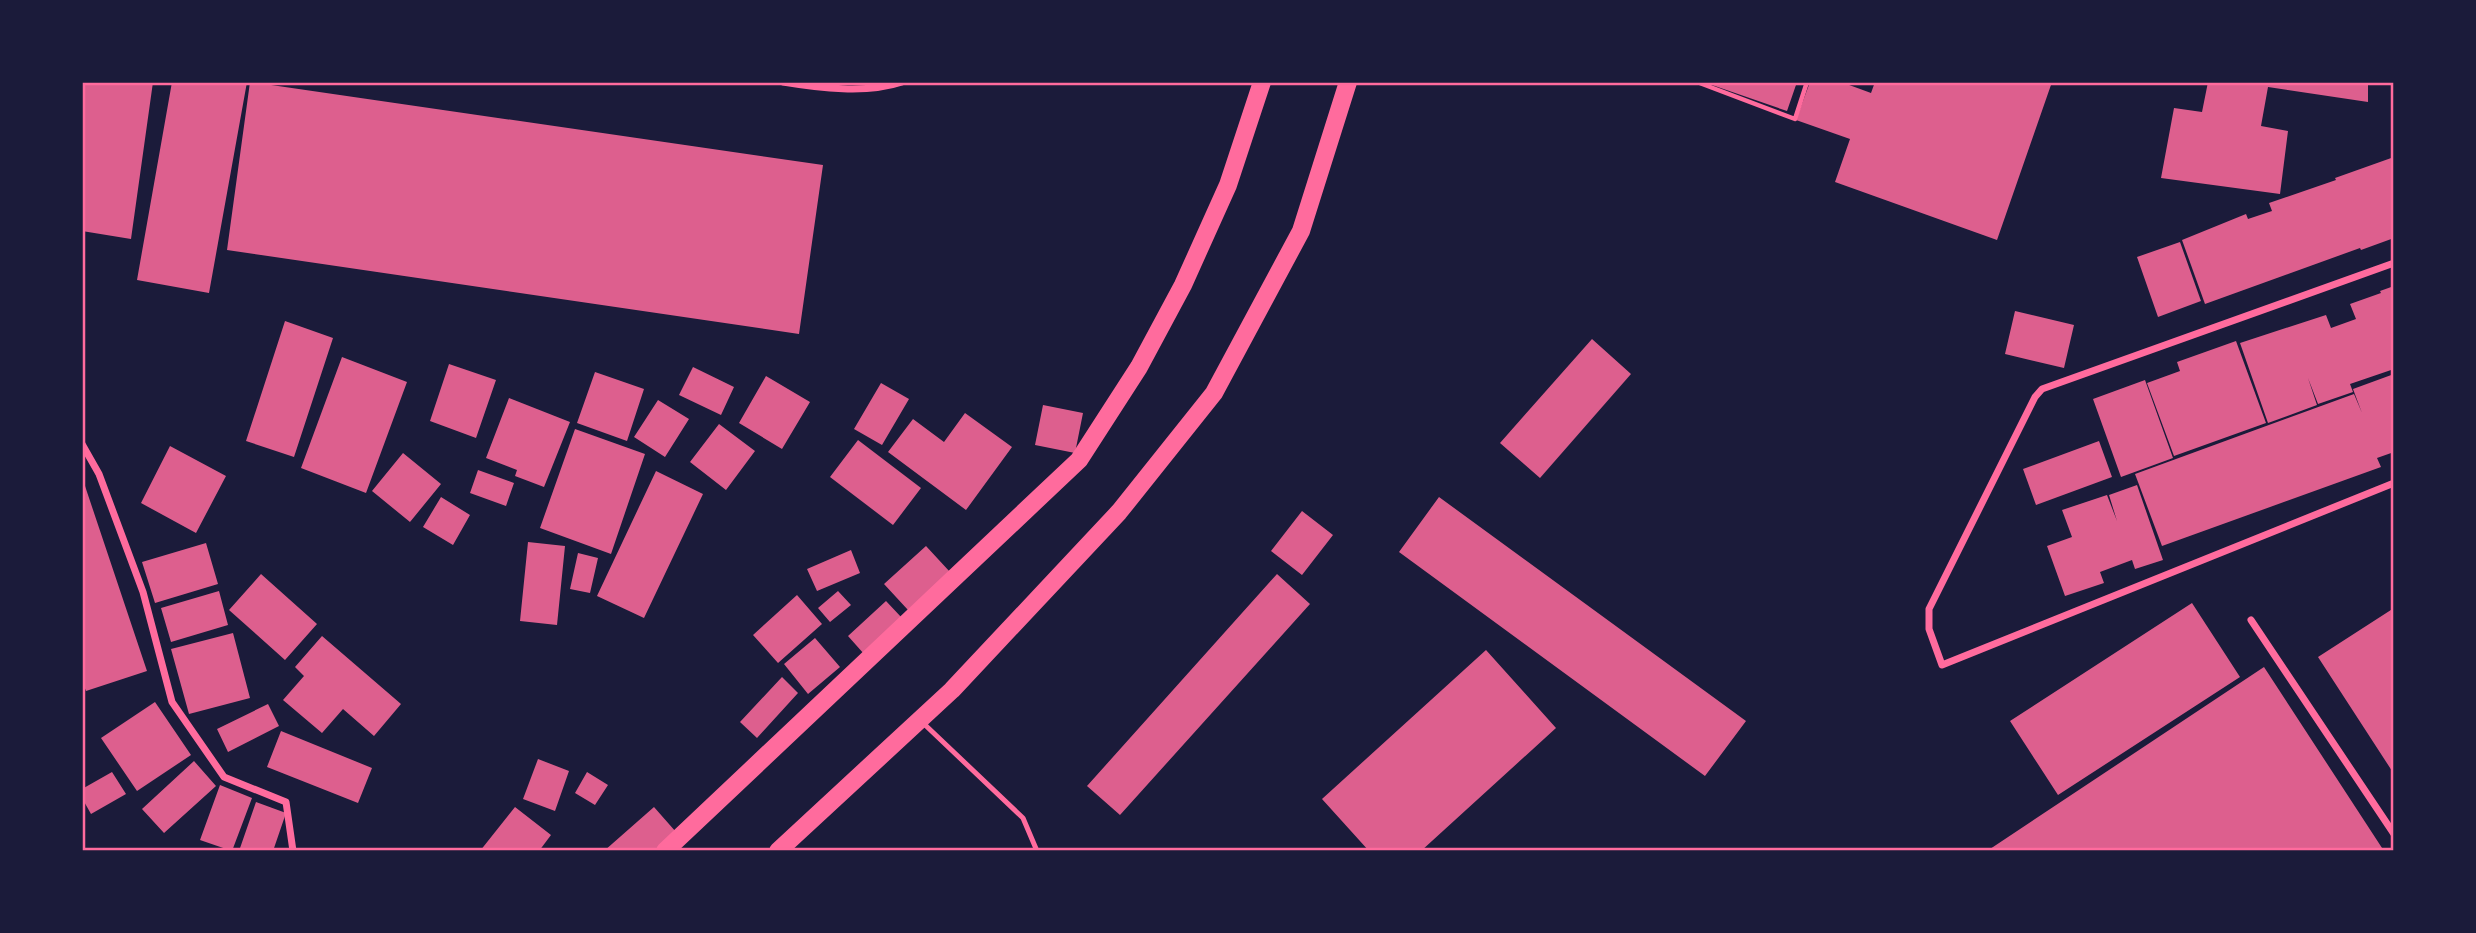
<svg xmlns="http://www.w3.org/2000/svg" width="2476" height="933" viewBox="0 0 2476 933" font-family="'Asap Condensed',sans-serif">
	<style>
		.building { fill: #dd5f8e }
		.lines { fill: none; stroke-linecap: round; stroke-linejoin: round }
		.path { stroke: #ff6b9d; stroke-width: 4.5 }
		.service { stroke: #ff6b9d; stroke-width: 5 }
		.minor { stroke: #ff6b9d; stroke-width: 7 }
		.primary { stroke: #ff6b9d; stroke-width: 18 }
		.neatline { fill: none; stroke: #ff6b9d; stroke-width: 2.5 }
	</style>
	<rect width="100%" height="100%" fill="#1b1b3a"/>
	<!-- building -->
	<path class="building" d="M82 82H153L131 239 82 231Z
		M172 82H247L209 293 137 280Z
		M250 82 823 165 799 334 227 250Z
		M1712 82H1797L1787 111 1712 85Z
		M1810 82H1841L1871 93 1875 82H2052L1997 240 1835 182 1850 139 1796 120Z
		M2208 82H2368V102L2268 87 2261 126 2288 131 2280 194 2161 178 2174 108 2202 112Z
		M2394 157V238L2361 250 2360 248 2205 304 2182 240 2246 214 2248 219 2272 211 2269 203 2336 180 2335 178Z
		M2180 242 2201 301 2158 317 2137 257Z
		M2394 286V369L2350 384 2353 392 2318 404 2308 378 2317 405 2268 423 2240 343 2326 315 2331 328 2356 319 2350 304 2381 293 2380 291Z
		M2015 311 2074 325 2064 368 2005 354Z
		M285 321 333 338 294 457 246 441Z
		M1592 339 1631 374 1540 478 1500 443Z
		M2236 341 2266 423 2174 456 2147 383 2180 371 2177 362Z
		M342 357 407 382 366 493 301 468Z
		M449 364 496 380 476 438 430 421Z
		M693 367 734 387 721 415 679 395Z
		M595 372 644 389 627 441 577 423Z
		M2394 374V452L2377 458 2381 467 2162 546 2135 474 2354 394 2362 413 2353 389Z
		M766 376 810 402 782 449 739 423Z
		M2145 380 2173 458 2121 477 2093 399Z
		M881 383 909 399 882 445 854 429Z
		M509 398 570 422 544 487 515 476 517 470 486 458Z
		M658 400 689 419 665 457 634 437Z
		M1043 405 1083 413 1075 453 1035 445Z
		M965 413 1012 447 966 510 888 452 913 419 944 442Z
		M719 424 755 451 726 490 690 462Z
		M575 429 645 454 611 554 540 528Z
		M858 440 921 488 893 525 830 477Z
		M2099 441 2112 477 2036 505 2023 469Z
		M170 446 226 476 196 533 141 503Z
		M403 453 441 484 410 522 372 491Z
		M478 470 514 483 506 506 470 493Z
		M656 471 703 494 644 618 597 596Z
		M82 477 147 671 86 691 82 681Z
		M2137 485 2163 560 2135 569 2132 560 2100 572 2104 583 2065 596 2047 546 2072 537 2062 510 2107 495 2117 521 2109 495Z
		M441 497 470 515 453 545 423 527Z
		M1439 497 1746 721 1705 776 1399 552Z
		M1302 511 1333 535 1302 575 1271 551Z
		M528 542 565 546 557 625 520 621Z
		M206 543 218 584 155 603 142 562Z
		M926 546 950 572 908 610 884 584Z
		M851 550 860 573 817 591 807 569Z
		M578 553 598 558 590 593 570 589Z
		M261 574 317 624 285 660 229 610Z
		M1277 574 1310 604 1120 815 1087 786Z
		M219 591 228 625 171 642 161 608Z
		M838 591 851 605 830 622 818 608Z
		M797 595 822 624 778 663 753 635Z
		M886 601 902 618 864 654 848 636Z
		M2192 603 2240 677 2058 795 2010 721Z
		M2394 608V774L2318 657Z
		M233 633 250 698 189 714 171 649Z
		M322 636 401 704 374 736 343 709 322 733 283 700 304 676 295 667Z
		M815 638 840 667 808 694 784 664Z
		M1486 650 1556 728 1421 851H1369L1322 799Z
		M2264 667 2384 851H1987Z
		M782 677 798 693 757 738 740 722Z
		M155 702 191 755 137 791 101 738Z
		M268 704 279 726 228 752 217 729Z
		M281 731 372 768 358 803 267 767Z
		M538 759 569 771 555 811 523 799Z
		M194 761 216 786 164 833 142 809Z
		M112 772 126 794 91 814 82 798V789Z
		M587 772 608 785 595 805 575 793Z
		M220 785 252 798 232 851 200 840Z
		M256 802 286 813 273 851H239Z
		M515 807 551 835 539 851H480Z
		M654 807 676 832 655 851H604Z"/>
	<g class="lines">
		<!-- path -->
		<path class="path" d="M1697 82 1795 119 1807 82"/>
		<!-- service -->
		<path class="service" d="M922 722 1023 818 1037 851"/>
		<!-- minor -->
		<path class="minor" d="M783 82C819 88 867 94 902 82
			M2394 263 2042 389 2035 397 1929 609V629L1942 665 2394 483
			M82 444 99 474 143 592 172 702 224 777 286 802 293 851
			M2251 620 2394 834"/>
		<!-- primary -->
		<path class="primary" d="M665 851 1079 460 1139 367 1183 285 1228 185 1262 82
			M778 851 952 690 1119 512 1214 393 1301 231 1348 82"/>
	</g>
	<!-- border -->
	<rect width="2476" height="933" fill="none" stroke="#1b1b3a" stroke-width="168"/>
	<rect x="84" y="84" width="2308" height="765" class="neatline"/>
</svg>
